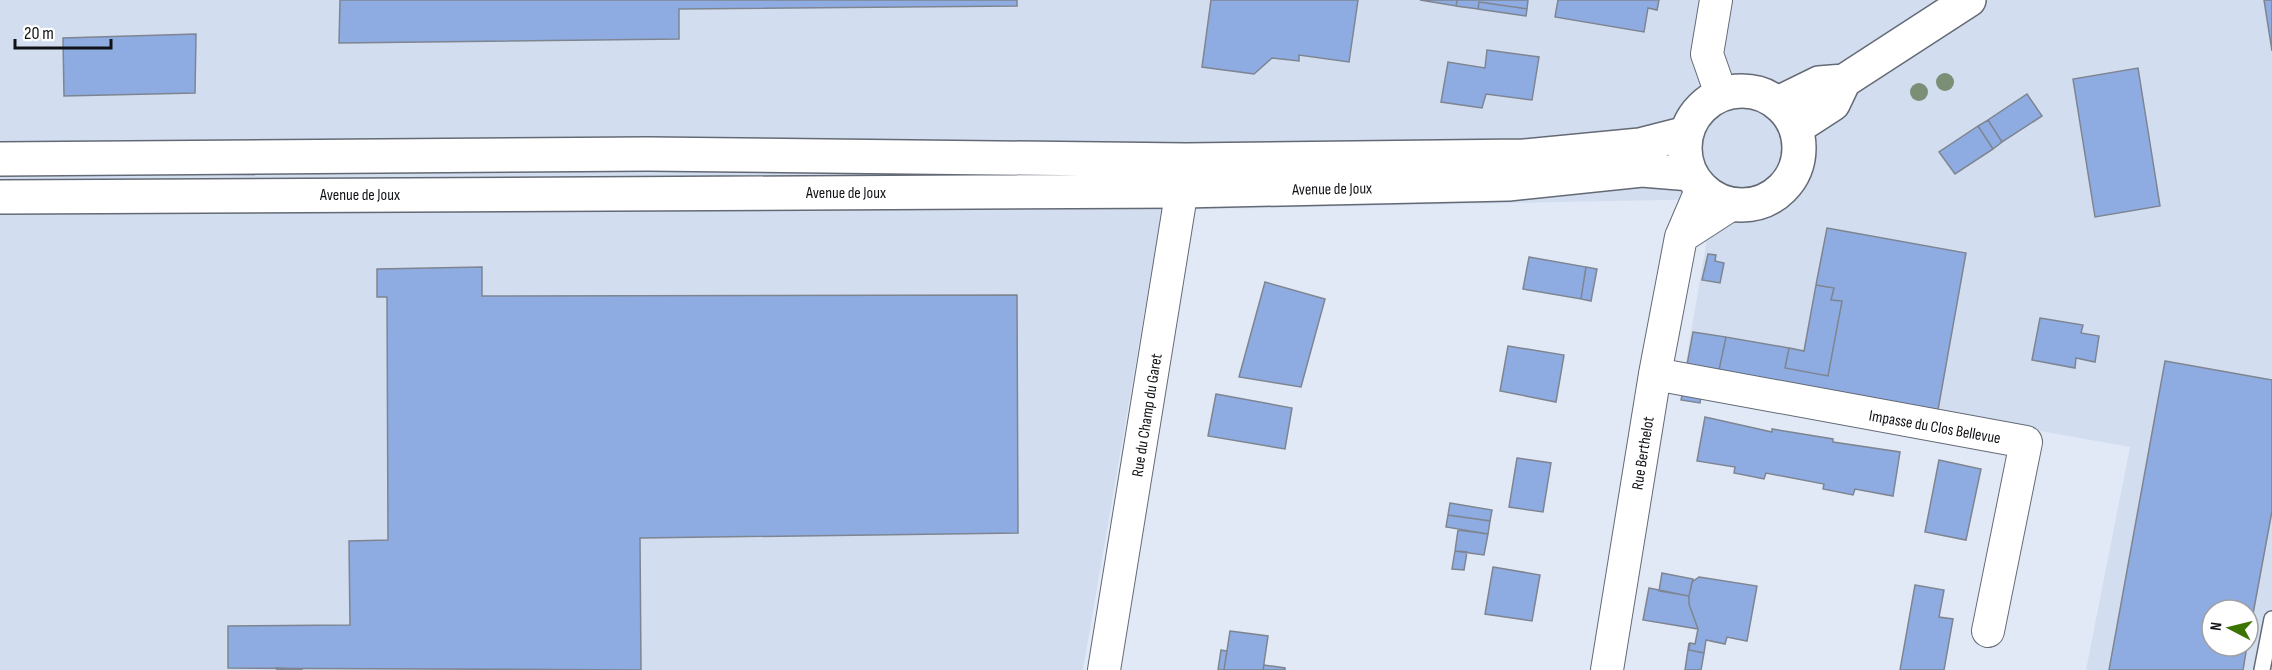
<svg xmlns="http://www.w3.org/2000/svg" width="2272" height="670" viewBox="0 0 2272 670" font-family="'Sofia Sans Condensed',sans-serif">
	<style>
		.built { fill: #d2ddf0; fill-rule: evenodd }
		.building { fill: #8eace2; stroke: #7e8590; stroke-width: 1.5 }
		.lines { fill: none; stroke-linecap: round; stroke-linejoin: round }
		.lane-casing { stroke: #646a75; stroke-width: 18 }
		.street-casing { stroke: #646a75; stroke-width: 34 }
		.primary-casing { stroke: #646a75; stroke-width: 36 }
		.lane { stroke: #fff; stroke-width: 15 }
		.street { stroke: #fff; stroke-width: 32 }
		.primary { stroke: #fff; stroke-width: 33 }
		.tree { fill: #7a8f75 }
		.labels { text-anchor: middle; stroke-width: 6; stroke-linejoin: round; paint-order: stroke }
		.street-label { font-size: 16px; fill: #101216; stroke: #fff }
	</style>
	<rect width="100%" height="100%" fill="#e1e9f6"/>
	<!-- built -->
	<path class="built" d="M0 0H2272V670H2086L2130 447 1685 367 1714 199 1162 210 1083 670H0ZM2212 610H2248V646H2212Z"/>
	<!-- building -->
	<path class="building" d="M340 0H1017V6L679 9V39L339 43Z
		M1211 0H1358L1349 62 1299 55V61L1272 58 1254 74 1202 67Z
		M1420 0H1457L1456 6Z
		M1457 0H1528L1527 9 1479 2 1478 9 1456 6Z
		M1558 0H1659L1657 10 1648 8 1644 32 1555 17Z
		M2264 0H2272V51Z
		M1479 2 1527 9 1526 16 1478 9Z
		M196 34 195 93 64 96 63 38Z
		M1487 50 1539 57 1532 100 1486 94 1482 108 1441 102 1448 62 1485 68Z
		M2138 68 2160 206 2095 217 2073 79Z
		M2027 94 2042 116 2002 142 1988 120Z
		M1988 120 2002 142 1993 149 1978 126Z
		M1978 126 1993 149 1955 174 1939 152Z
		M1827 228 1966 253 1938 410 1719 370 1726 337 1789 348 1785 368 1828 376 1842 301 1831 300 1834 288 1816 285Z
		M1708 254 1716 255 1715 261 1724 263 1720 283 1702 280Z
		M1529 257 1586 267 1581 299 1523 289Z
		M482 267V296L1017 295 1018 533 640 538 641 670 228 668V626L350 625 349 541 388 540 387 297H377V269Z
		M1586 267 1597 269 1591 301 1581 299Z
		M1265 282 1325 299 1301 387 1239 377Z
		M1816 285 1834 288 1831 300 1842 301 1828 376 1785 368 1789 348 1804 351Z
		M2040 318 2083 325 2081 333 2099 336 2095 362 2076 358 2075 368 2032 360Z
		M1693 332 1726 337 1719 370 1687 365Z
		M1508 346 1564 355 1556 402 1500 391Z
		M2165 361 2272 380V511L2248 641V610H2212V646H2247L2243 670H2109Z
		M1683 391 1701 394 1700 403 1681 400Z
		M1216 394 1292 408 1285 449 1208 436Z
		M1705 417 1772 432V429L1833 439V442L1900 452 1893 496 1855 489 1853 495 1823 489 1824 484 1766 473 1764 479 1734 473 1735 467 1697 461Z
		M1517 458 1551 463 1543 512 1509 507Z
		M1939 460 1981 469 1966 540 1925 532Z
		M1450 503 1492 510 1490 521 1448 515Z
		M1448 515 1490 521 1488 534 1446 527Z
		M1458 530 1488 534 1484 555 1455 551Z
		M1455 551 1467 552 1464 570 1452 569Z
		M1493 567 1540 575 1532 621 1485 614Z
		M1662 573 1693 579 1689 596 1659 591Z
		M1699 577 1757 586 1747 641 1727 637 1725 644 1706 640 1704 653 1689 650 1690 643 1695 644 1698 629 1689 604V596L1692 582Z
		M1915 585 1944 590 1939 617 1953 619 1944 670H1900Z
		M1649 588 1689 596V604L1698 629 1643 620Z
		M1230 631 1268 636 1263 670H1224Z
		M1689 643V650L1704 653 1701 670H1685Z
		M1221 650 1227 651 1224 670H1218Z
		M1264 665 1285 668V670H1263Z
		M276 668 302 669V670H277Z"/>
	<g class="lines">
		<defs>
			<path id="lane" d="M2262 670 2272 619"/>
			<path id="street" d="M1716 0 1707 54 1721 94
				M1681 237 1732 204
				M1655 374 2026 442 1988 631
				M1104 670 1186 164
				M1607 670 1655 374 1681 237 1702 188"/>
			<path id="primary" d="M1685 148a57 57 0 1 1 114 0a57 57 0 1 1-114 0Z
				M1778 103 1819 83 1844 81 1969 0
				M1796 128 1833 104 1844 81
				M0 159 648 154 1186 160 1524 156 1640 145 1687 133
				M0 197 1183 191 1508 184 1642 170 1691 174"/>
		</defs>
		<!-- lane casing -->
		<use href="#lane" class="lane-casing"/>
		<!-- street casing -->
		<use href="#street" class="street-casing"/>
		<!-- primary casing -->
		<use href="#primary" class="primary-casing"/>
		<!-- lane -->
		<use href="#lane" class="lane"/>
		<!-- street -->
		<use href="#street" class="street"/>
		<!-- primary -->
		<use href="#primary" class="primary"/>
	</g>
	<!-- trees -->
	<g class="tree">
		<circle cx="1945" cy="82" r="9"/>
		<circle cx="1919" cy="92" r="9"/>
	</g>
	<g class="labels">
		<!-- street labels -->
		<g class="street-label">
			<text transform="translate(1332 188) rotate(-1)" y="6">Avenue de Joux</text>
			<text x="846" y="198">Avenue de Joux</text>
			<text x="360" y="200">Avenue de Joux</text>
			<text transform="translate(1146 415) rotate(-81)" y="6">Rue du Champ du Garet</text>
			<text transform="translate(1935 426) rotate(10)" y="6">Impasse du Clos Bellevue</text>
			<text transform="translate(1642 453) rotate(-81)" y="6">Rue Berthelot</text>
		</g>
	</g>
	<!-- north arrow -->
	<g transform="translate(2230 628) rotate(277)"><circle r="28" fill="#ffffff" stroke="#9fa0a2" stroke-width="1.5"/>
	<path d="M0-4.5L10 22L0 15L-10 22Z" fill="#3c7401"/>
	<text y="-9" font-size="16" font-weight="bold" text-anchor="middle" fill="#101216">N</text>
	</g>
	<!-- scale -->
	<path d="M15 39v9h96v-9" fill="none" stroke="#101216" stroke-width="3"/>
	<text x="24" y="39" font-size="18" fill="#101216" stroke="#ffffff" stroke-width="4.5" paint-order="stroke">20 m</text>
</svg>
